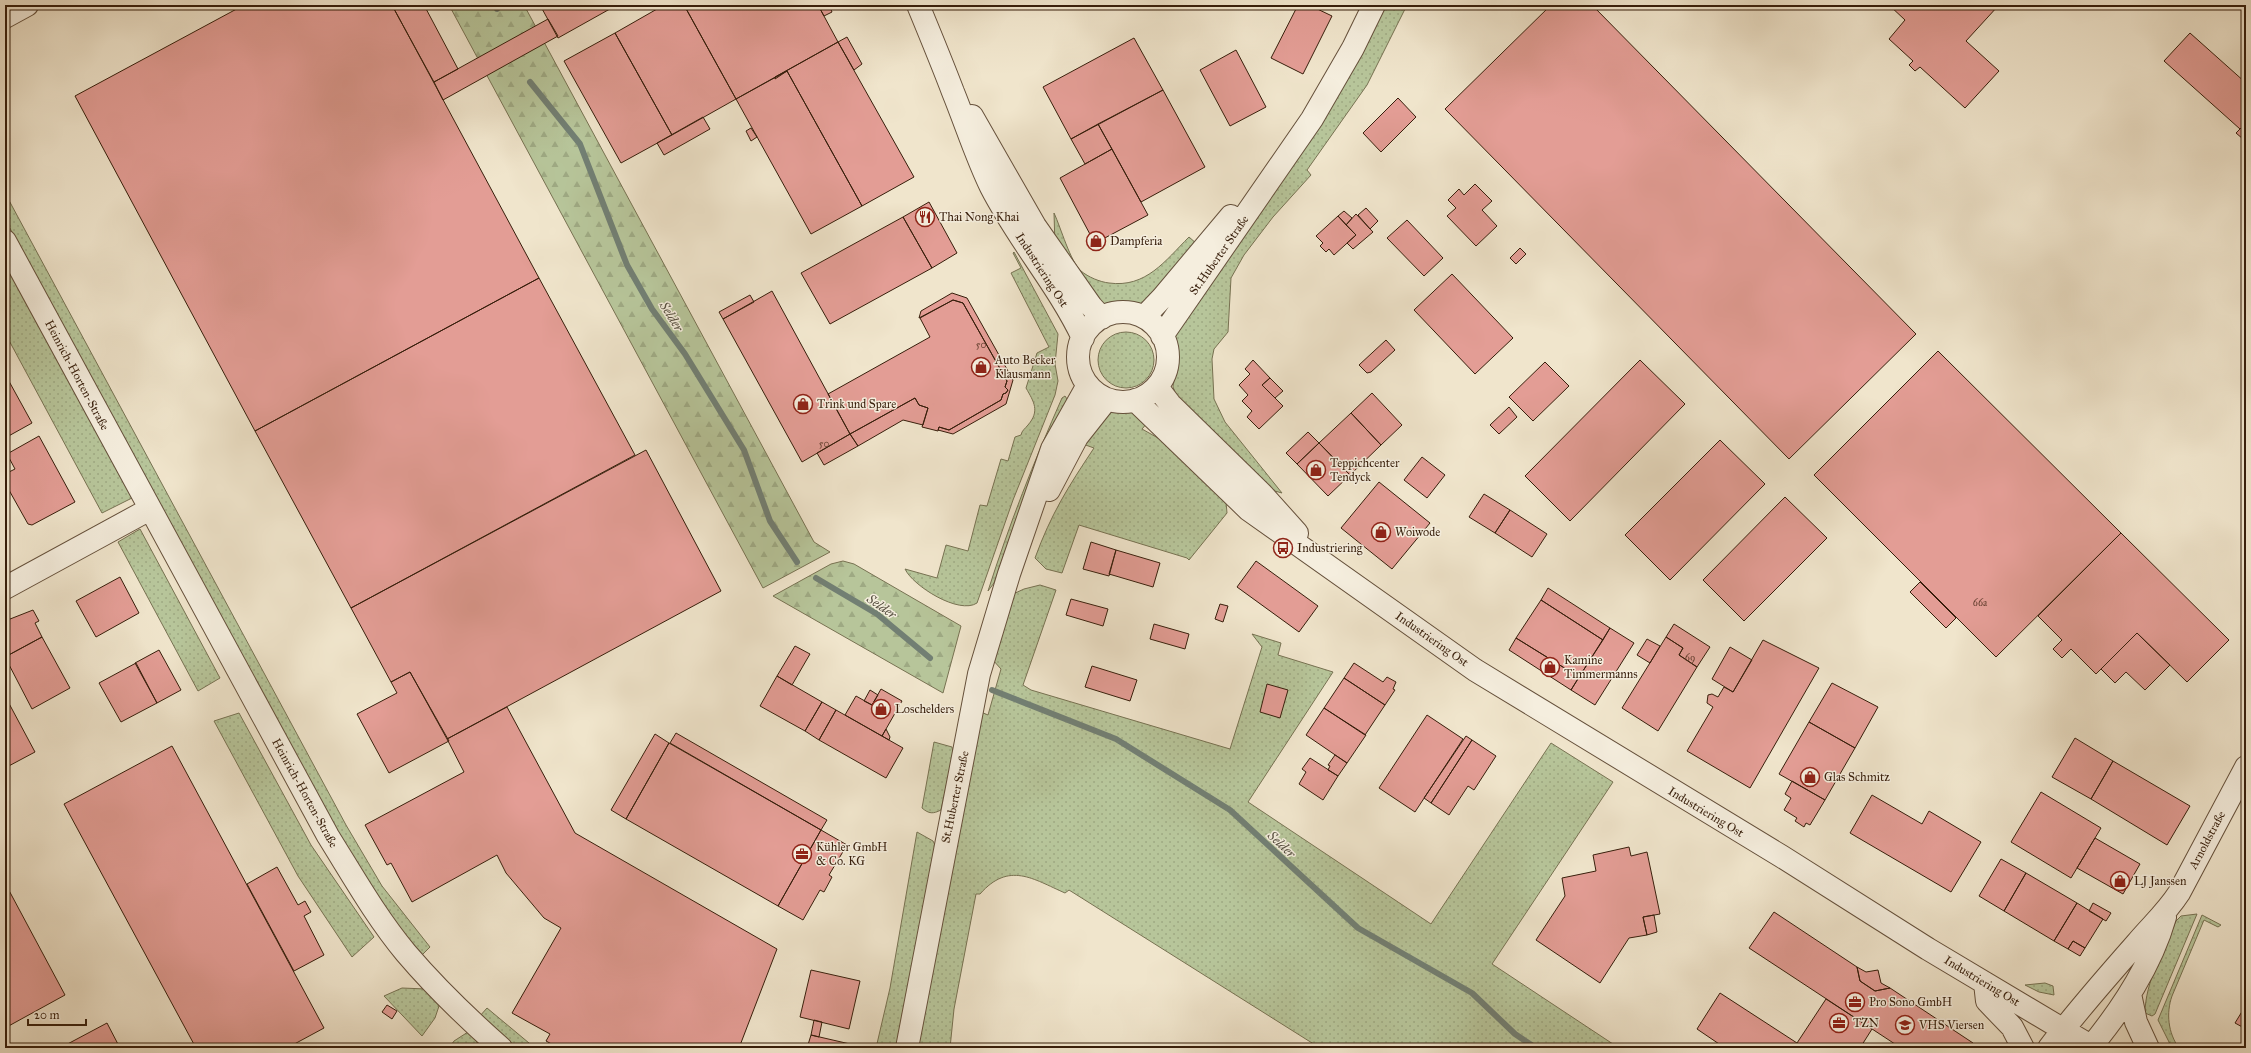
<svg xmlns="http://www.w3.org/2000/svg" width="2251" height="1053" viewBox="0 0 2251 1053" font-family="'IM FELL Great Primer',serif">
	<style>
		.grass { fill: url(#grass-dots); stroke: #777252 }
		.forest { fill: url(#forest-firs); stroke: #777252 }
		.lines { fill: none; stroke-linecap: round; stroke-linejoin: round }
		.stream { stroke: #727f73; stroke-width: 6 }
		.building { fill: #e39d95; stroke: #371e0b }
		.minor-casing { stroke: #65503b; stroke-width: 24 }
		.minor { stroke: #f5eede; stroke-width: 22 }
		.labels { text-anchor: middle; stroke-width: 3; stroke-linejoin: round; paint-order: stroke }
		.number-label { font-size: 10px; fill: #623e2e }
		.poi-label { font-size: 12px; fill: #371e0b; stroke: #f5eede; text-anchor: start }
		.street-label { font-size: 12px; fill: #371e0b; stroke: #f5eede }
		.water-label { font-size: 13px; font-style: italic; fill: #554e3f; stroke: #f5eede }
	</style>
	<defs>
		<pattern id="grass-dots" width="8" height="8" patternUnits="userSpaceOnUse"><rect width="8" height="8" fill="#b7c59a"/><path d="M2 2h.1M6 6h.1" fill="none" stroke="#9ea983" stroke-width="1.8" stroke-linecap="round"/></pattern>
		<pattern id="forest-firs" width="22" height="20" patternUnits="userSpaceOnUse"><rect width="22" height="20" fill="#b7c59a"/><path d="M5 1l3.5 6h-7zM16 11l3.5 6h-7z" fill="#9ea983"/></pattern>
	</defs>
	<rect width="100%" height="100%" fill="#f0e5cc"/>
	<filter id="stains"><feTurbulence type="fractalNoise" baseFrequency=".005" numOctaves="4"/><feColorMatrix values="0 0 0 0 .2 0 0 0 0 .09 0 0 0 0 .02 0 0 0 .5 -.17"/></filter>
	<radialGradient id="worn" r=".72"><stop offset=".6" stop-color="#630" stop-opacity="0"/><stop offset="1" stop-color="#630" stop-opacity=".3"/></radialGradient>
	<!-- grass -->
	<path class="grass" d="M1383 5H1407L1367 85 1307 170 1311 175 1273 217 1244 255 1231 278 1228 332 1214 349 1212 359 1214 399 1225 422 1282 493 1264 488 1176 395 1173 387 1176 357 1172 339Z
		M5 193 346 825 382 886 430 947 421 956 380 905 335 832 5 219Z
		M1054 213C1061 228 1070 261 1081 271 1088 277 1100 282 1109 283 1146 288 1165 261 1189 237L1197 244 1144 305C1132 310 1117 308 1104 305L1055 246Z
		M1014 252 1058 334 1055 364 1058 381 1055 395 1013 500 977 603C959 615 913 586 905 569L937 578 946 545 968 551 980 505 987 506 1001 459 1008 461 1015 437 1021 435C1022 430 1025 429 1028 425 1040 411 1034 402 1026 388L1037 353 1049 347 1011 273 1021 268 1013 253Z
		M5 257 134 497 102 513 5 333Z
		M1098 360a28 28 0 1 1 56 0a28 28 0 1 1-56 0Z
		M1065 396 1069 402 1017 517 994 583 988 591C1009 525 1034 461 1062 398Z
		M1113 411H1134L1148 422 1142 429 1158 438 1226 502 1227 513 1189 560 1187 558 1079 525 1062 573 1046 569 1035 558C1051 514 1068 487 1094 448L1080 443 1097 422Z
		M140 529 220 678 198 691 118 542Z
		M1040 585 1056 590 1023 685 1031 690 1230 749 1262 647 1252 634 1281 643 1278 655 1333 672 1248 802 1431 924 1551 743 1613 782 1492 964 1619 1048H1320L1069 890 1065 893C1033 879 1009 861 980 894H976L954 1009 950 1048H915L981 712 988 715 1001 669 992 659 1011 595 1024 589Z
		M239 713 311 845 374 937 352 957 298 876 214 721Z
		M934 742 952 747 953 754 941 810C933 814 929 814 922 808Z
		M917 832 933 841 936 847 898 1048H876L890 988Z
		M2197 914 2155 1014 2152 1016 2145 1013C2145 983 2164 948 2176 921L2181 916Z
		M2202 915 2221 925 2218 927 2204 920 2172 996C2166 1013 2168 1033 2179 1048H2172L2158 1020Z
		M2045 983 2053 986 2054 995 2039 992 2025 985Z
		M402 988 426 989 440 1003 435 1018 422 1036 384 996Z
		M487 1008 535 1048H515L479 1017Z
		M468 1032 478 1041 475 1046 477 1048H449L454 1041Z"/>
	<!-- forest -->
	<path class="forest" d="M449 5H524L814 542 830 552 763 588Z
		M843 561 854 564 961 626 943 693 773 596 831 564Z"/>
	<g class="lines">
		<!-- stream -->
		<path class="stream" d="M496 5 497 9
			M530 82 580 144 627 265 652 309 685 354 744 450 770 521 797 562
			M816 578 877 614 930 658
			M992 690 1116 739 1230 810 1358 928 1472 993 1515 1034 1536 1048"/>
	</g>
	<!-- building -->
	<path class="building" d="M244 5H392L539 278 255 431 75 96Z
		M403 5H424L458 69 434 82 394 9Z
		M540 5H617L558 38Z
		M664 5H684L736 99 672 135 615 33Z
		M684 5H818L838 42 736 99Z
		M818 5H829L832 12 824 16Z
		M1298 5H1309L1332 16 1303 74 1271 58Z
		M1551 5H1592L1916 334 1789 459 1445 109Z
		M1889 5H2006L2002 10 1998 6 1966 41 1999 71 1965 108 1920 67 1915 71 1909 65 1913 61 1889 39 1905 20Z
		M548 19 558 36 443 100 434 82Z
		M615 33 672 135 621 163 564 61Z
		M2190 33 2246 83V123L2240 129 2164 61Z
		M847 37 862 64 854 70 838 42Z
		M1134 38 1163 90 1071 139 1043 87Z
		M838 42 914 177 862 206 787 71 775 79V77Z
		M1236 50 1266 107 1230 126 1200 70Z
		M787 71 862 206 811 234 736 99Z
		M1163 90 1205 167 1141 202 1098 124Z
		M1398 98 1416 117 1381 152 1363 133Z
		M703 117 710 129 664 155 657 143Z
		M2246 123V136L2243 139 2236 133Z
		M1098 124 1112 149 1085 164 1071 139Z
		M751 128 757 137 751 141 746 131Z
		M1112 149 1148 215 1101 240 1092 238 1060 178Z
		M1475 184 1492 201 1482 210 1497 226 1476 246 1447 216 1456 208 1448 200 1459 189 1464 195Z
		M929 202 957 253 932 268 903 217Z
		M1366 208 1378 221 1370 229 1358 215Z
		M1344 211 1352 218 1346 225 1338 216Z
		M1356 214 1373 232 1353 249 1347 243 1356 235 1346 225Z
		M1338 216 1356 235 1334 255 1329 249 1326 252 1320 246 1323 243 1316 236Z
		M903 217 932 268 830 324 801 273Z
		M1407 220 1443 258 1424 276 1387 238Z
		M1520 248 1526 254 1516 264 1510 258Z
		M1452 274 1513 338 1475 374 1414 310Z
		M539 278 635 455 351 608 255 431Z
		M772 291 850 434 802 462 723 319Z
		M952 293 967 298 1013 380 1006 404 953 434 938 430 939 427 949 430 1001 400 1003 394 1006 393 1008 390 1005 387 1007 381 963 303 953 300 919 318 921 311Z
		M750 295 754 302 723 319 719 312Z
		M953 300 963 303 1007 381 1005 387 1008 390 1006 393 1003 394 1001 400 949 430 939 427 938 431 922 427 928 408 919 405 915 398 850 434 828 394 930 337 920 318Z
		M1386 340 1395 350 1371 372 1367 373 1359 365Z
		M1938 351 2121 533 1996 657 1814 475Z
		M1253 360 1270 378 1262 385 1283 406 1259 429 1247 417 1252 411 1242 401 1248 395 1239 385 1250 374 1245 369Z
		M1640 360 1685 404 1570 521 1525 476Z
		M1545 362 1569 386 1533 421 1509 397Z
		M5 374 32 423 5 438Z
		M1270 378 1283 391 1275 398 1262 385Z
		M1372 393 1402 425 1381 445 1351 413Z
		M915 398 919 405 928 408 923 425 903 420 858 446 850 434Z
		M1509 407 1517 417 1499 434 1490 425Z
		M1351 413 1381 445 1350 475 1319 443Z
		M1308 432 1319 443 1297 464 1286 453Z
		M850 434 858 446 824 465 817 453Z
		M39 436 75 502 32 525 28 524 5 483V474L15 469 7 454Z
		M1720 440 1765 484 1670 580 1625 535Z
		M1319 443 1350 475 1328 496 1297 464Z
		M646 450 721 591 447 739 410 672 391 682 351 608Z
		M1422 457 1445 475 1427 498 1404 480Z
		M1379 482 1430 523 1392 569 1341 528Z
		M1484 494 1510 510 1495 533 1469 517Z
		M1785 497 1827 538 1744 621 1703 580Z
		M1510 510 1547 534 1532 557 1495 533Z
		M2121 533 2229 640 2187 682 2137 633 2096 674 2071 649 2062 658 2053 649 2062 640 2038 616Z
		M1091 542 1116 550 1109 576 1083 569Z
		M1116 550 1160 563 1153 587 1109 574Z
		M1256 561 1318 606 1299 632 1237 587Z
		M120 577 139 613 96 637 76 601Z
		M1920 582 1956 618 1946 628 1910 592Z
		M1548 588 1610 628 1603 640 1541 600Z
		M1071 599 1108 609 1103 626 1066 615Z
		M1541 600 1603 640 1579 677 1516 638Z
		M1220 604 1228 606 1223 622 1215 619Z
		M33 610 39 621 35 623 42 637 5 657V621Z
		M1154 624 1189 634 1185 649 1150 639Z
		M1674 624 1710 647 1697 667 1679 655 1683 648 1666 637Z
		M1610 628 1634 643 1595 705 1571 690Z
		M2137 633 2170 665 2145 690 2126 672 2115 683 2101 669Z
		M42 637 70 688 32 709 5 657Z
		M1666 637 1683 648 1679 655 1697 667 1658 731 1622 708Z
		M1516 638 1579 677 1571 690 1509 650Z
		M1647 639 1660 646 1650 663 1637 655Z
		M1763 640 1819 668 1750 788 1687 751 1713 707 1707 703 1708 695 1712 694 1718 697 1724 687 1733 692Z
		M795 646 810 654 792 685 777 676Z
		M1730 647 1752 660 1733 692 1712 679Z
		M159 650 181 690 157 703 135 663Z
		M136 663 157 703 121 722 99 683Z
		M1354 663 1383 682 1387 677 1396 682 1393 689 1395 690 1385 705 1344 678Z
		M1092 666 1137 680 1130 701 1085 687Z
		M410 672 449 741 389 773 357 714 397 693 391 682Z
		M777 676 822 702 805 731 760 706Z
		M1344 678 1385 705 1365 735 1324 708Z
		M1832 683 1878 707 1855 748 1809 722Z
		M1267 684 1288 690 1280 718 1260 712Z
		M881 689 902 701 882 736 845 715 856 696 872 705Z
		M870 690 878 695 872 705 864 701Z
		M5 696 35 752 5 768Z
		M822 702 836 710 819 740 805 731Z
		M507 707 575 833 777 949 739 1048H559L546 1041 550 1034 512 1013 561 928 544 918 506 873 497 855 412 902 391 863 387 865 365 825 464 772 447 739Z
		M1324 708 1366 735 1347 763 1306 735Z
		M836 710 903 748 886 778 819 740Z
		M1427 715 1463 739 1415 812 1379 788Z
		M1809 722 1855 748 1825 800 1779 774Z
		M886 729 890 737 889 740 882 736Z
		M676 733 827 820 821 830 670 743Z
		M655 734 669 743 626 819 611 810Z
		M1466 736 1472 740 1431 803 1424 798Z
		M2075 738 2113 761 2091 799 2052 777Z
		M1472 740 1496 756 1474 790 1468 786 1449 815 1431 803Z
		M669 743 821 830 778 906 626 819Z
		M172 746 324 1028 287 1048H196L64 804Z
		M1335 755 1347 763 1338 776 1328 770 1330 766 1328 765Z
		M1310 758 1338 776 1323 800 1299 784 1306 772 1302 769Z
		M2113 761 2190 806 2167 845 2091 799Z
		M1792 781 1825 800 1810 825 1806 823 1804 827 1795 821 1797 818 1784 810 1791 798 1785 794Z
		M2041 792 2101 828 2071 878 2011 842Z
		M1872 795 1922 824 1929 811 1981 842 1951 892 1850 833Z
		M821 830 847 845 829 875 832 877 824 892 820 890 803 920 778 906Z
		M2095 838 2140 864 2123 894 2077 868Z
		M1629 847 1631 856 1647 852 1660 914 1643 917 1647 935 1629 938 1600 983 1536 940 1565 896 1562 878 1596 871 1593 855Z
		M2001 859 2026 873 2004 911 1979 896Z
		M277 867 298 905 305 901 311 912 304 916 324 955 294 971 247 884Z
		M2026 873 2077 903 2054 941 2004 911Z
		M5 883 65 995 5 1028Z
		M2077 903 2103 919 2085 948 2073 941 2068 949 2054 941Z
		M2093 903 2111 913 2106 921 2089 911Z
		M1774 912 1857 967 1860 981 1875 991 1890 988 1973 1043 1970 1048H1901L1749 948Z
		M1654 915 1657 932 1647 935 1643 917Z
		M2073 941 2085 948 2080 956 2068 949Z
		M1857 967 1866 972 1878 970 1881 983 1890 988 1875 991 1860 981Z
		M811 970 860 981 849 1029 800 1017Z
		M1720 993 1797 1043 1826 999 1872 1029 1860 1048H1725L1697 1029Z
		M387 1005 397 1011 392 1019 382 1012Z
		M2246 1005V1029L2235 1023Z
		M814 1020 822 1022 819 1037 811 1035Z
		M107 1023 120 1048H60Z
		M811 1035 850 1044 849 1048H807Z"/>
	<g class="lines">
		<defs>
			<path id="minor" d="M918 5C930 34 942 63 953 92 966 124 976 156 991 187 1018 240 1058 285 1083 338
				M5 17 27 5
				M972 116 1035 226 1091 306 1102 318
				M5 241 328 836C353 876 376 917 406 953 435 987 467 1018 501 1048
				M1078 357a45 45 0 1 1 90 0a45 45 0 1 1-90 0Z
				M1144 317 1163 297 1231 216
				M1162 336 1312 119 1353 48 1374 5
				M1157 387 1170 404 1261 493 1297 533
				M1135 400 1249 510 1475 670 1781 856 1928 949 2094 1048
				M1049 490 1077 437 1107 399
				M5 588 150 509
				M1985 983 1987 1001 2012 1027 2023 1048
				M2130 994 2136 1022 2148 1048
				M907 1048 979 674 1009 574 1052 449 1088 385
				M2049 1048C2076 1012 2106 978 2136 944 2151 926 2166 913 2179 893L2246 767
				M2090 1048C2122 1009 2151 966 2165 917"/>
		</defs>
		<!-- minor casing -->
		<use href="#minor" class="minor-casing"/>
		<!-- minor -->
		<use href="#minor" class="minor"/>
	</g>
	<!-- icons -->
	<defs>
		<symbol id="restaurant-ring" viewBox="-11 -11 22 22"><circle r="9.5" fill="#f5eede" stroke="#8f2418" stroke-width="1.5"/><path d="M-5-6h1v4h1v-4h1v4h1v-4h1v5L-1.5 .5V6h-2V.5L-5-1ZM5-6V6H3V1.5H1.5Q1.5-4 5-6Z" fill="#8f2418"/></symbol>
		<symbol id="shop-ring" viewBox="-11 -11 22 22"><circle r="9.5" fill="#f5eede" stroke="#8f2418" stroke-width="1.5"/><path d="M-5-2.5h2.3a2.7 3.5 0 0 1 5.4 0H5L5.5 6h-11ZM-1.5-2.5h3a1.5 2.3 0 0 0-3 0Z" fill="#8f2418"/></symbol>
		<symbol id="bus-ring" viewBox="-11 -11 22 22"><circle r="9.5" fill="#f5eede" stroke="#8f2418" stroke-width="1.5"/><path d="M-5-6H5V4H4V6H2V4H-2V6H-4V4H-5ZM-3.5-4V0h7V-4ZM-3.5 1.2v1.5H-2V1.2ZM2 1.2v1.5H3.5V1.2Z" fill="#8f2418"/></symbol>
		<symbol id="office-ring" viewBox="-11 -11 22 22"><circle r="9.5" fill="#f5eede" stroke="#8f2418" stroke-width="1.5"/><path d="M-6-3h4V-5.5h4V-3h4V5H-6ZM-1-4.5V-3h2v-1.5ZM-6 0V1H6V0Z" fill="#8f2418"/></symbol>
		<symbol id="university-ring" viewBox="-11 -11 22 22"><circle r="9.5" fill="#f5eede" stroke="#8f2418" stroke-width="1.5"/><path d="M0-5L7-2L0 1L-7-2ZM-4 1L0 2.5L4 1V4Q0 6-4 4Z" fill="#8f2418"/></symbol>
	</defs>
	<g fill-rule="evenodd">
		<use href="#restaurant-ring" x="914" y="206" width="22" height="22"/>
		<use href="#shop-ring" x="1085" y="230" width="22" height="22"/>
		<use href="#shop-ring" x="970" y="356" width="22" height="22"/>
		<use href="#shop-ring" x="792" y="393" width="22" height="22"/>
		<use href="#shop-ring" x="1305" y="459" width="22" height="22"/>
		<use href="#shop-ring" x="1370" y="521" width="22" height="22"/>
		<use href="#bus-ring" x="1272" y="537" width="22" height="22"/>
		<use href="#shop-ring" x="1539" y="656" width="22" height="22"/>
		<use href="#shop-ring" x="870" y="698" width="22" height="22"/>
		<use href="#shop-ring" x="1799" y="766" width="22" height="22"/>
		<use href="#office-ring" x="791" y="843" width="22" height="22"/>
		<use href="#shop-ring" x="2109" y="870" width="22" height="22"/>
		<use href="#office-ring" x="1844" y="991" width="22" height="22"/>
		<use href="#office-ring" x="1828" y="1012" width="22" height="22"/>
		<use href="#university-ring" x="1894" y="1014" width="22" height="22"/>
	</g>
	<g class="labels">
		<!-- number labels -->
		<g class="number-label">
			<text x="981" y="348">50</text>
			<text x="824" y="447">50</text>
			<text x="1980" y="606">66a</text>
			<text x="1690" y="661">69</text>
		</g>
		<!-- poi labels -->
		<g class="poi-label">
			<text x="939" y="221">Thai Nong Khai</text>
			<text x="1110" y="245">Dampferia</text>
			<text x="995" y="364">Auto Becker<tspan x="995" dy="14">Klausmann</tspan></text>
			<text x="817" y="408">Trink und Spare</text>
			<text x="1330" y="467">Teppichcenter<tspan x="1330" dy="14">Tendyck</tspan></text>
			<text x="1395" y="536">Woiwode</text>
			<text x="1297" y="552">Industriering</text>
			<text x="1564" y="664">Kamine<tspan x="1564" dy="14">Timmermanns</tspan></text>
			<text x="895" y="713">Loschelders</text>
			<text x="1824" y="781">Glas Schmitz</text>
			<text x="816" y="851">Kühler GmbH<tspan x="816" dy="14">&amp; Co. KG</tspan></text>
			<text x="2134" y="885">LJ Janssen</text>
			<text x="1869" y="1006">Pro Sono GmbH</text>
			<text x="1853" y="1027">TZN</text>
			<text x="1919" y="1029">VHS Viersen</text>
		</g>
		<!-- street labels -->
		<g class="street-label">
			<text transform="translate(1219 255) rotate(-55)" y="4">St.Huberter Straße</text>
			<text transform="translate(1042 270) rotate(57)" y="4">Industriering Ost</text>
			<text transform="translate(77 375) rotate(62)" y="4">Heinrich-Horten-Straße</text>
			<text transform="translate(1432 639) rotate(35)" y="4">Industriering Ost</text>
			<text transform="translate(305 793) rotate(61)" y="4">Heinrich-Horten-Straße</text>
			<text transform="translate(955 797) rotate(-78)" y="4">St.Huberter Straße</text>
			<text transform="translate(1706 812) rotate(31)" y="4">Industriering Ost</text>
			<text transform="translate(2207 840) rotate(-62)" y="4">Arnoldstraße</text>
			<text transform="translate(1982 981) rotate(31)" y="4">Industriering Ost</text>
		</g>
		<!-- water labels -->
		<g class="water-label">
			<text transform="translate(672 316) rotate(58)" y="5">Selder</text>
			<text transform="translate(882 606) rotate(35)" y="5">Selder</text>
			<text transform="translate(1282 844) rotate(43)" y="5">Selder</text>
		</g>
	</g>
	<!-- margin -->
	<rect width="2251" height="1053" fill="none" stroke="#f0e5cc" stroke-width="20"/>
	<rect x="6" y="6" width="2239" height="1041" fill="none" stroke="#371e0b" stroke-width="2"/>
	<rect x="10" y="10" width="2231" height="1033" fill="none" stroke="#371e0b"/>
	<!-- scale -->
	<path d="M28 1019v6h58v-6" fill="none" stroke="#371e0b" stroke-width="2"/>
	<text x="34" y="1019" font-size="12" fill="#371e0b" stroke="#f5eede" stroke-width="3" paint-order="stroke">20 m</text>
	<rect width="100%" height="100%" filter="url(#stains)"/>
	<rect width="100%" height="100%" fill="url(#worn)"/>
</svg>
